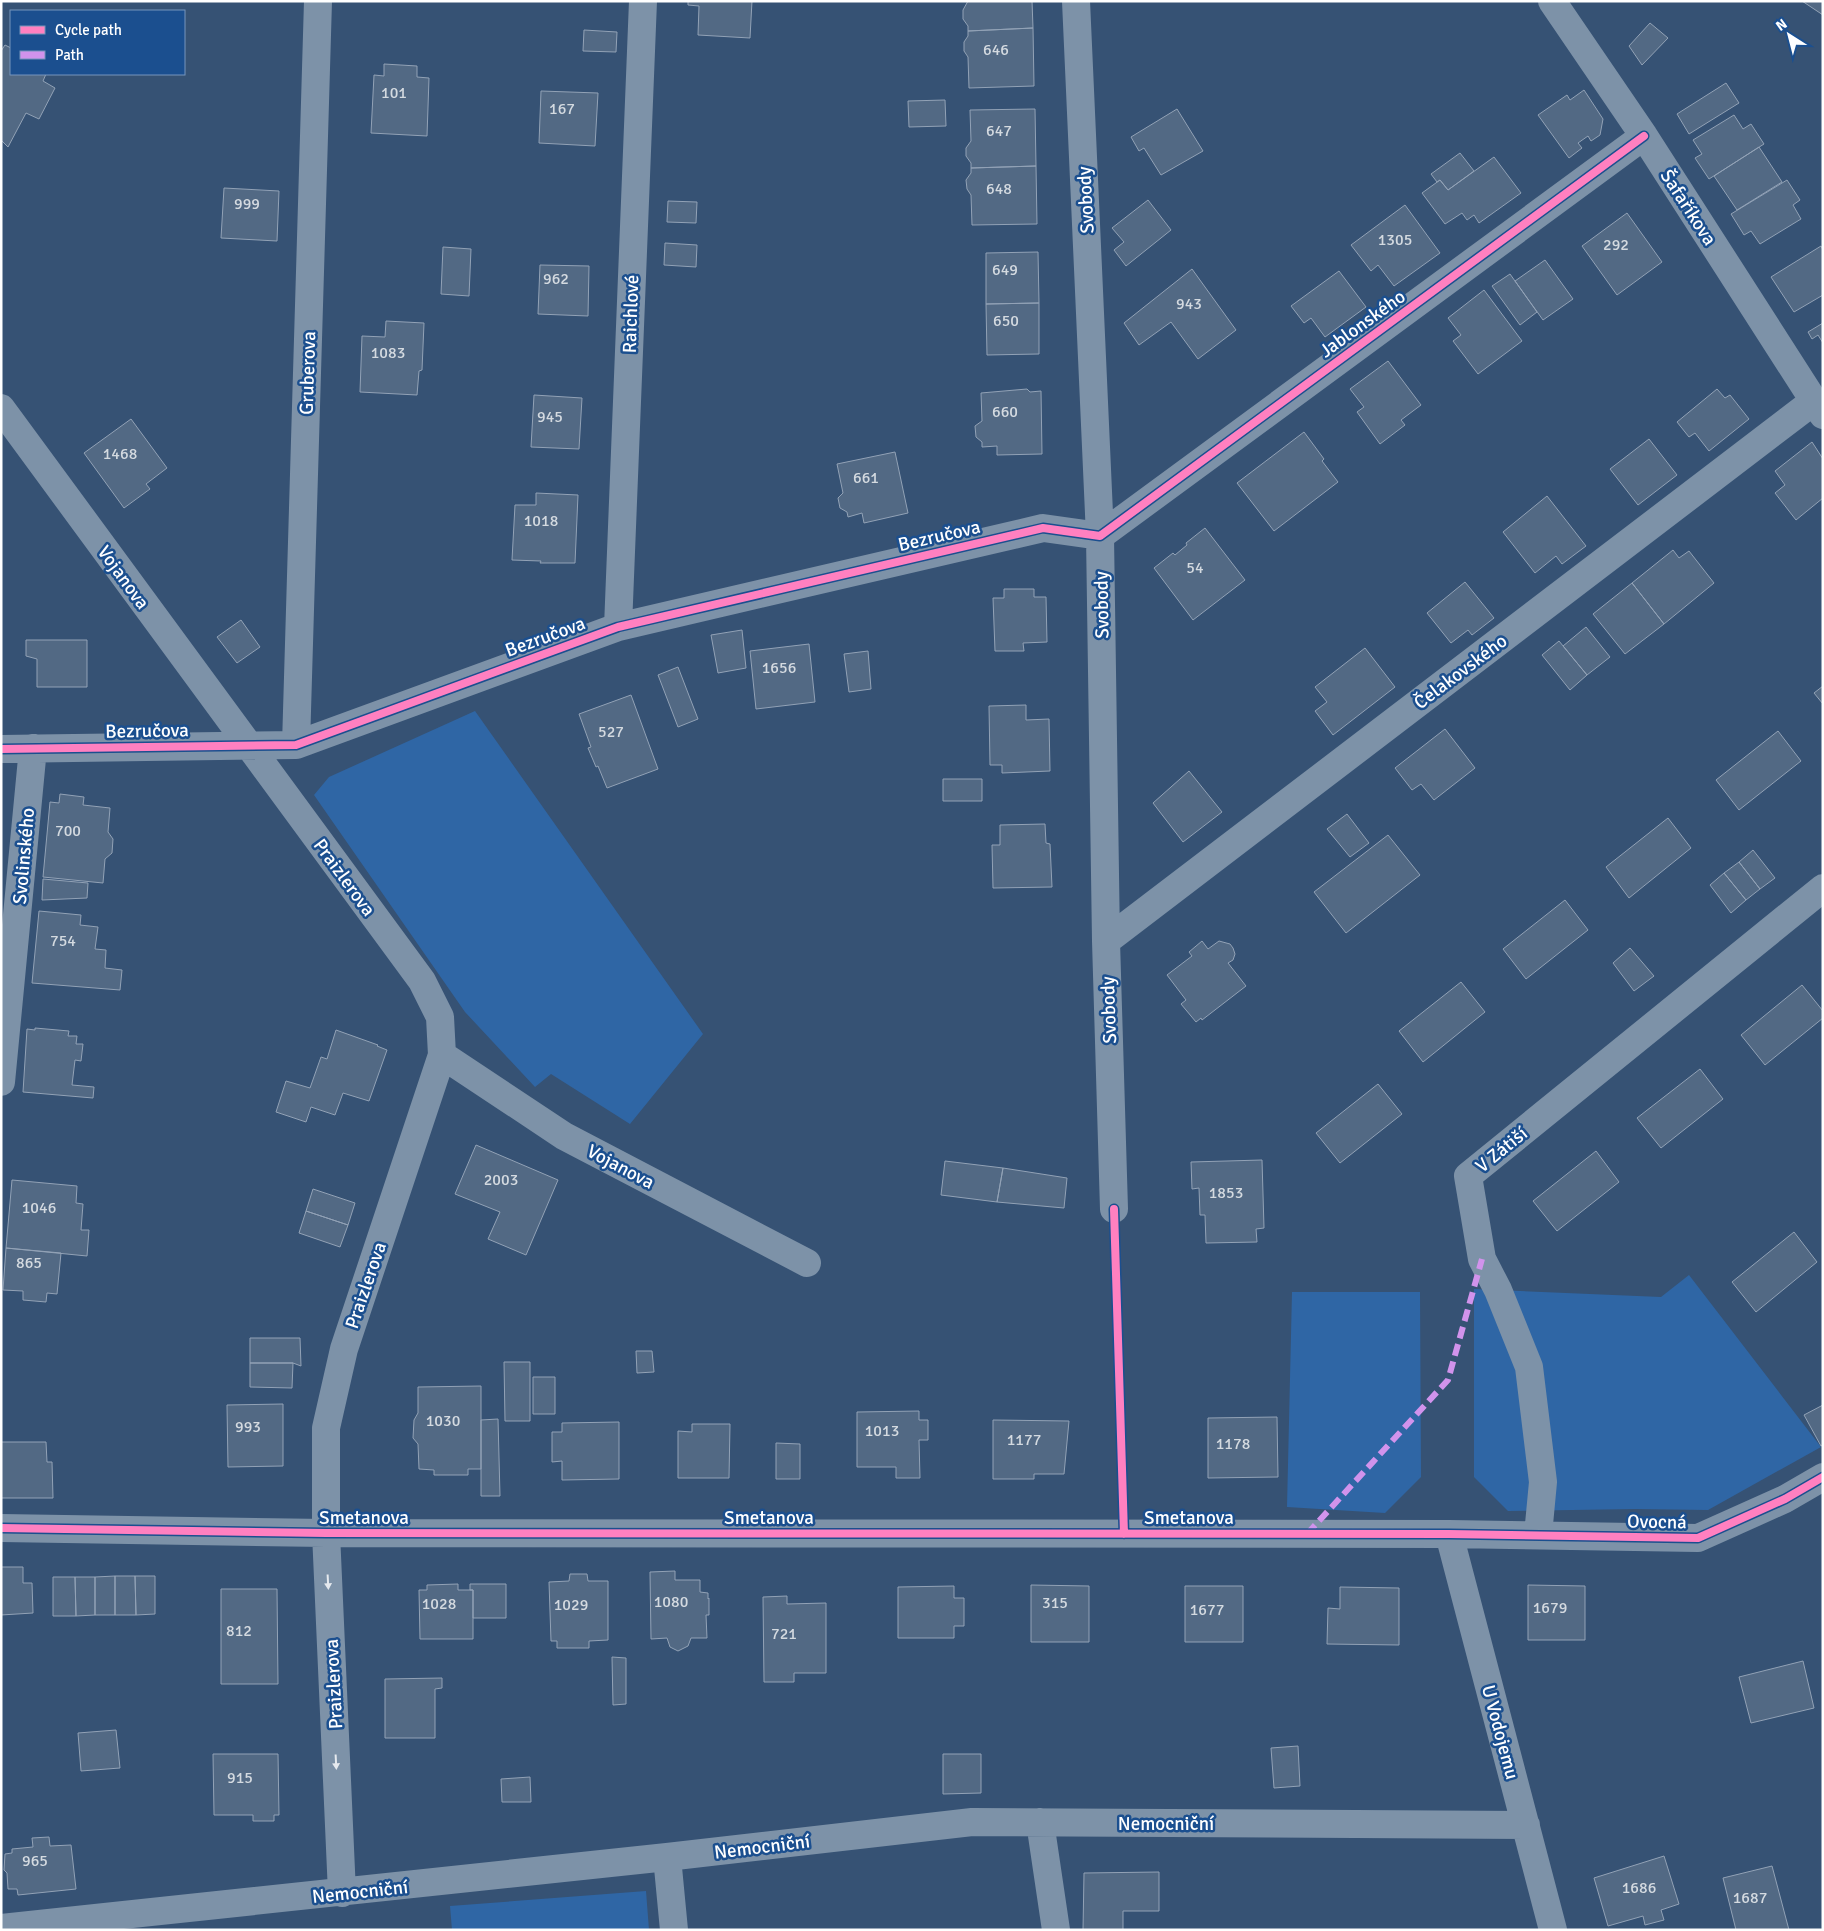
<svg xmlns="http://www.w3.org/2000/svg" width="1824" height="1931" viewBox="0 0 1824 1931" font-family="Signika,sans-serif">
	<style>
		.green { fill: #2f66a5 }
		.building { fill: #526984; stroke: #92a2b6 }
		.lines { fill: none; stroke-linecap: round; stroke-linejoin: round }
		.minor { stroke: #7d92a8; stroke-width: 28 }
		.quiet { stroke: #d193ec; stroke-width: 6; stroke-dasharray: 12 6; stroke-linecap: butt }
		.cycleway-casing { stroke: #1b4f8f; stroke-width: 11 }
		.cycleway { stroke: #ff80c0; stroke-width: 8 }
		.oneway { fill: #e5e9ee }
		.labels { text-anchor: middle; stroke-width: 5; stroke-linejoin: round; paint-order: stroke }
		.number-label { font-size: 16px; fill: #d4dae0 }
		.street-label { font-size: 19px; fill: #fff; stroke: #1b4f8f }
	</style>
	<rect width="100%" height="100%" fill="#365274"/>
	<!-- green -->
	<path class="green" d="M475 711 703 1034 630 1124 551 1074 535 1087 465 1012 314 795 329 777Z
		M1689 1275 1821 1447 1708 1510 1636 1509 1508 1511 1474 1477V1289L1661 1297Z
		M1292 1292H1420L1421 1477 1385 1513 1287 1507Z
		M646 1891 649 1930H452L450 1906Z"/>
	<!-- building -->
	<path class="building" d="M688 1H752L750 38 698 35 699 6 688 5Z
		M968 1H1032L1033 28 968 31V26L963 19V10Z
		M1802 1H1823V15Z
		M1650 23 1668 38 1642 65 1629 46Z
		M1033 28 1034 86 969 88 968 57 964 51V42L968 36V31Z
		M584 30 617 32 616 52 583 51Z
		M5 45 11 48V74H46L43 81 55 88 39 119 26 113 8 147 1 140V51Z
		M384 64 417 66V77L429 78 427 136 371 133 374 75 384 76Z
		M1726 83 1739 103 1689 134 1677 114Z
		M1584 90 1603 119 1600 135 1591 141 1588 136 1578 143 1582 148 1569 158 1538 115 1567 95 1570 100Z
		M541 91 598 93 595 146 539 143Z
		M945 100 946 126 909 127 908 101Z
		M1035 109 1036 166 971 168V163L966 156V148L971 141 970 110Z
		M1177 109 1203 151 1161 175 1144 148 1139 151 1131 137Z
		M1734 115 1743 129 1751 124 1764 144 1709 179 1695 158 1702 154 1693 140Z
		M1759 147 1782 182 1737 210 1714 176Z
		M1460 153 1474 171 1448 190 1440 180 1437 182 1431 174Z
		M1494 157 1521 193 1479 223 1474 215 1467 220 1462 213 1445 224 1422 193 1440 180 1448 190Z
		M1036 166 1037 224 972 225 971 195 967 189 966 180 971 173V168Z
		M1787 180 1800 200 1793 205 1801 219 1760 244 1751 231 1744 235 1731 214Z
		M224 188 279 191 277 241 221 238Z
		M1148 200 1171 230 1126 266 1114 250 1124 242 1112 228Z
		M668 201 697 202 696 223 667 222Z
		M1405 205 1440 253 1394 286 1378 265 1371 271 1351 245Z
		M1627 213 1662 262 1617 295 1582 246Z
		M665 243 697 245 696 267 664 265Z
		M1821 246 1823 250V295L1794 312 1771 277Z
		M443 247 471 249 469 296 441 294Z
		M1038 252 1039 303 986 304V253Z
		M1545 260 1573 299 1543 320 1515 281Z
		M540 265 589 266 588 316 538 314Z
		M1192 269 1236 330 1198 359 1171 322 1139 345 1124 323Z
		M1339 271 1366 307 1325 337 1311 318 1304 323 1291 306Z
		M1510 274 1537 312 1520 325 1492 286Z
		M1484 290 1522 341 1478 374 1453 341 1461 335 1448 318Z
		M1039 303V354L987 355 986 304Z
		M386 321 424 323 422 370 419 371 417 395 360 392 362 336 385 337Z
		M1823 323V343L1818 335 1812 339 1808 332Z
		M1388 361 1421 405 1401 420 1405 425 1380 444 1357 412 1364 407 1350 389Z
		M1027 389 1030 392 1041 391 1042 454 997 455V446L982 447V442L976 437 975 426 982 421 981 393Z
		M1717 389 1725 398 1730 395 1749 419 1709 451 1695 433 1689 437 1677 422Z
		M534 395 582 398 579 449 531 447Z
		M131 419 167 468 146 484 150 489 124 508 84 453Z
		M1304 432 1324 459 1322 461 1338 482 1274 531 1237 483Z
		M1649 439 1677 475 1638 505 1610 469Z
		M1812 442 1823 459V498L1796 520 1775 493 1785 485 1775 471Z
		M895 452 908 513 864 523 862 513 848 517 847 512 840 508 838 498 843 493 837 464Z
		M536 493 578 495 575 563H540L541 561 512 560 515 505H536Z
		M1547 496 1586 546 1562 564 1556 556 1535 573 1503 532Z
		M1205 528 1245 580 1193 620 1154 568 1173 553 1175 555 1187 545 1186 543Z
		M1673 550 1679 558 1689 551 1714 583 1664 624 1632 583Z
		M1465 582 1494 618 1472 635 1468 630 1451 643 1427 613Z
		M1632 583 1664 624 1625 654 1593 614Z
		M1004 589H1034V597H1046L1047 642 1023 643 1024 651H995L993 598H1004Z
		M241 620 260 647 237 663 217 637Z
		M1586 627 1610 657 1587 675 1563 646Z
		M742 630 746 668 718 673 711 635Z
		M26 640H87V687H37V659L26 656Z
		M1559 641 1587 675 1570 690 1542 655Z
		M809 644 815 702 756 709 750 651Z
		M1365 648 1395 687 1333 735 1315 711 1327 702 1315 687Z
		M868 651 871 689 849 692 844 654Z
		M678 667 698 719 678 727 658 675Z
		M1823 686V704L1814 693Z
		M631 695 658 769 607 788 598 766 596 767 588 748 591 747 579 714Z
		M1026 705V720L1049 719 1050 771 1002 773V765H990L989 706Z
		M1445 729 1475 768 1434 800 1421 784 1412 790 1395 768Z
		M1778 731 1801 761 1739 810 1716 780Z
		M1189 771 1222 812 1183 842 1153 803Z
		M943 779H982V801H943Z
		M60 794 84 797 83 805 110 808 108 832 113 839 112 853 105 859 103 883 43 877 50 802 59 803Z
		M1347 814 1369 843 1350 857 1327 829Z
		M1668 818 1691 848 1629 898 1606 867Z
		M1045 824 1046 843 1050 844 1052 887 993 888 992 845H1000V825Z
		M1388 835 1420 875 1346 933 1314 892Z
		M1753 850 1775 878 1760 889 1739 862Z
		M1739 862 1760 889 1746 900 1724 873Z
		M1724 873 1746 900 1731 913 1710 885Z
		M43 879 88 883 87 898 42 900Z
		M1565 900 1588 930 1526 979 1503 949Z
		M39 911 81 915 80 925 98 927 95 949 106 950 105 968 122 970 120 990 32 983Z
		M1202 941 1208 949 1219 941 1230 944 1233 948 1235 954 1233 960 1228 963 1246 986 1202 1020 1201 1018 1196 1022 1181 1004 1186 1000 1167 975 1192 956 1189 952Z
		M1630 948 1654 976 1634 991 1613 963Z
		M1461 982 1485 1012 1423 1062 1399 1031Z
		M1802 985 1823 1011V1018L1765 1065 1741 1035Z
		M35 1028 69 1031 68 1036H77L76 1044H83L81 1061 75 1060 72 1085 94 1087 93 1098 23 1092 27 1029 35 1030Z
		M336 1030 378 1045 377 1046 387 1050 369 1101 343 1093 335 1115 311 1107 306 1122 276 1112 286 1081 310 1088 321 1057 327 1059Z
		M1700 1069 1723 1099 1661 1148 1637 1118Z
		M1378 1084 1402 1114 1340 1163 1316 1133Z
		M476 1145 558 1180 526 1255 488 1239 500 1212 455 1194Z
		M1596 1151 1619 1182 1557 1231 1533 1201Z
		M1262 1160 1264 1228 1256 1229 1257 1242 1206 1243 1205 1215H1200L1199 1188 1192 1189 1191 1162Z
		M945 1161 1003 1168 997 1202 941 1195Z
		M1003 1168 1067 1178 1064 1208 997 1202Z
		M12 1180 77 1186 76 1203 83 1204 81 1230H89L87 1256 6 1248Z
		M313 1189 355 1203 348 1225 306 1211Z
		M306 1211 348 1225 340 1247 299 1233Z
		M1794 1232 1817 1262 1756 1312 1732 1282Z
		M6 1248 61 1253 57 1294 47 1293 46 1302 23 1300V1291L3 1290Z
		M250 1338H300L301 1366 293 1363H250Z
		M636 1351H652L654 1372 637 1373Z
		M504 1362H530V1421H505Z
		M250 1363H293L292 1388 250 1387Z
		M533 1377H555V1414H533Z
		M481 1386V1469H468V1475H434V1470L419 1469 418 1444 413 1438 414 1420 418 1413V1387Z
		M283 1404V1466L228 1467 227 1405Z
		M1823 1405V1445L1821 1446 1804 1415Z
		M919 1411V1420H928V1440H919L920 1478H896V1467H857V1412Z
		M1277 1417 1278 1477 1208 1478V1418Z
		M498 1419 500 1496H481V1420Z
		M993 1420 1069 1421 1064 1474H1034V1479H993Z
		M619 1422V1479L562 1480V1461L552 1462V1432H562V1423Z
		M692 1424H730L729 1478H678V1431L692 1432Z
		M1 1442H46L47 1462H52L53 1498H1Z
		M776 1443 800 1444V1479H776Z
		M1 1567H23V1583H32L33 1613 1 1615Z
		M675 1571V1580H700V1592L708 1593V1599L709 1598V1615H706L707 1638H691L688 1646 678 1651 670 1647 667 1638 651 1639 650 1572Z
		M570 1574H587L588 1581H608V1640L589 1641V1648H557V1641H551L549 1582 569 1581Z
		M115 1576H135L136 1615H115Z
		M115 1576V1615H95V1577Z
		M135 1576H155V1614L136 1615Z
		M53 1577H75L76 1616H53Z
		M75 1577H95V1615L76 1616Z
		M458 1584V1590H473V1639H420L419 1590H427V1585Z
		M470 1584H506V1618H473V1590H470Z
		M1031 1585 1089 1586V1642H1031Z
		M1528 1585 1585 1586V1640H1528Z
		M954 1586V1598H964V1626H954V1638H898V1587Z
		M1185 1586H1243V1642H1185Z
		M1340 1587 1399 1588V1645L1327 1644 1328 1608 1340 1609Z
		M221 1589H277L278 1684H221Z
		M787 1596V1604L826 1603V1673H794V1682H764L763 1597Z
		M612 1657 626 1658V1704L613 1705Z
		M1803 1661 1814 1708 1751 1723 1739 1677Z
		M442 1678V1688L435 1689V1738H385V1679Z
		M116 1730 120 1768 81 1771 78 1733Z
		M1298 1746 1300 1786 1274 1788 1271 1748Z
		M213 1754H278L279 1815H274V1821H253V1815H214Z
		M943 1754H981V1793L943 1794Z
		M530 1777 531 1802H502L501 1779Z
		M49 1837 50 1846 71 1845 76 1889 18 1895 17 1889H8L7 1873 4 1870 5 1854 12 1853V1849L33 1847 32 1838Z
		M1664 1856 1679 1904 1661 1910 1664 1920 1645 1925 1643 1916 1608 1926 1594 1878Z
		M1772 1866 1789 1930H1736L1723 1878Z
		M1159 1872V1911H1123V1930H1083L1084 1873Z"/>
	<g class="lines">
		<!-- minor -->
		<path class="minor" d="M1076 1 1100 536 1106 941 1114 1209
			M1552 1 1644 136 1823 415
			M1 408 422 981 440 1017 442 1055 344 1349 326 1428V1533L342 1893
			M618 627 643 1
			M296 745 318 1
			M1 749 296 745 618 627 1043 528 1100 536 1644 136
			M1106 941 1814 401
			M442 1055 564 1136 807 1263
			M1 1082 33 748
			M1 1528 326 1533 1449 1534 1698 1538 1785 1499 1823 1477
			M1449 1534 1553 1930
			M1538 1535 1543 1482 1529 1367 1498 1290 1482 1259 1468 1176 1823 888
			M1040 1822 1056 1930
			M667 1857 674 1930
			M1 1928 667 1857 972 1822 1526 1825"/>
		<!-- quiet -->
		<path class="quiet" d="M1307 1534 1448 1380 1482 1259"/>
		<defs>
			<path id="cycleway" d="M1 749 296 745 618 627 1043 528 1100 536 1644 136
				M1114 1209 1124 1534
				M1 1528 326 1533 1449 1534 1698 1538 1785 1499 1823 1477"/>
		</defs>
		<!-- cycleway casing -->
		<use href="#cycleway" class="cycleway-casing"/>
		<!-- cycleway -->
		<use href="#cycleway" class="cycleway"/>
	</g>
	<!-- one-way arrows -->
	<defs><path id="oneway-solid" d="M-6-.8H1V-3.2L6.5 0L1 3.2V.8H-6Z" transform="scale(1.25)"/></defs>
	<g class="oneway">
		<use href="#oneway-solid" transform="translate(328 1582) rotate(87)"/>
		<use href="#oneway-solid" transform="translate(336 1762) rotate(87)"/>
	</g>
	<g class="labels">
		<!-- number labels -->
		<g class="number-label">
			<text x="996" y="55">646</text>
			<text x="394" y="98">101</text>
			<text x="562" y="114">167</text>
			<text x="999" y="136">647</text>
			<text x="999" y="194">648</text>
			<text x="247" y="209">999</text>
			<text x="1395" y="245">1305</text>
			<text x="1616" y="250">292</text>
			<text x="1005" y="275">649</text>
			<text x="556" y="284">962</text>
			<text x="1189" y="309">943</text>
			<text x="1006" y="326">650</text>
			<text x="388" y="358">1083</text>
			<text x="1005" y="417">660</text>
			<text x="550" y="422">945</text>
			<text x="120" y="459">1468</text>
			<text x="866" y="483">661</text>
			<text x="541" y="526">1018</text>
			<text x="1195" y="573">54</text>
			<text x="779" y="673">1656</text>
			<text x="611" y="737">527</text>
			<text x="68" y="836">700</text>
			<text x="63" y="946">754</text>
			<text x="501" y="1185">2003</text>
			<text x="1226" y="1198">1853</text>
			<text x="39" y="1213">1046</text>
			<text x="29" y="1268">865</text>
			<text x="443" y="1426">1030</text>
			<text x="248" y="1432">993</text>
			<text x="882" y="1436">1013</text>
			<text x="1024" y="1445">1177</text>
			<text x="1233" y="1449">1178</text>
			<text x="671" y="1607">1080</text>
			<text x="1055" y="1608">315</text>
			<text x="439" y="1609">1028</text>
			<text x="571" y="1610">1029</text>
			<text x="1550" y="1613">1679</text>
			<text x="1207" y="1615">1677</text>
			<text x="239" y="1636">812</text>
			<text x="784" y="1639">721</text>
			<text x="240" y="1783">915</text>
			<text x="35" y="1866">965</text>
			<text x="1639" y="1893">1686</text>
			<text x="1750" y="1903">1687</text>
		</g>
		<!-- street labels -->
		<g class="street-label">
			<text transform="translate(1085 200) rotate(-93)" y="7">Svobody</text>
			<text transform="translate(1689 207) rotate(57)" y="7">Šafaříkova</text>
			<text transform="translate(630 314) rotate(-88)" y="7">Raichlové</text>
			<text transform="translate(1362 323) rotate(-36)" y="7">Jablonského</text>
			<text transform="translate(307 373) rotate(-88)" y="7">Gruberova</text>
			<text transform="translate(939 535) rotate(-13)" y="7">Bezručova</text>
			<text transform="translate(124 577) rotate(54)" y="7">Vojanova</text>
			<text transform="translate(1101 605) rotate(-91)" y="7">Svobody</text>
			<text transform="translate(545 636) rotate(-20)" y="7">Bezručova</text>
			<text transform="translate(1460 671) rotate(-37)" y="7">Čelakovského</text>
			<text transform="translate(147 730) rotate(-1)" y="7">Bezručova</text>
			<text transform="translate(23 856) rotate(-85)" y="7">Svolinského</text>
			<text transform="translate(345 877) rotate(54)" y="7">Praizlerova</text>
			<text transform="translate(1108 1010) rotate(-92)" y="7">Svobody</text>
			<text transform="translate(1501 1149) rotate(-39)" y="7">V Zátiší</text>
			<text transform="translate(621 1166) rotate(28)" y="7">Vojanova</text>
			<text transform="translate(365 1285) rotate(-71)" y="7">Praizlerova</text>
			<text x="364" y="1524">Smetanova</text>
			<text x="769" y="1524">Smetanova</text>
			<text x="1189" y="1524">Smetanova</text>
			<text transform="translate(1657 1521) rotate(1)" y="7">Ovocná</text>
			<text transform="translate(333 1684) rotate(-93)" y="7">Praizlerova</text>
			<text transform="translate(1501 1732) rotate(75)" y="7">U Vodojemu</text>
			<text x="1166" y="1830">Nemocniční</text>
			<text transform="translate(762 1846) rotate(-7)" y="7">Nemocniční</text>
			<text transform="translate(360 1891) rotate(-6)" y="7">Nemocniční</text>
		</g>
	</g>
	<!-- border -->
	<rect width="1824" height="1931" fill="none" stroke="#ffffff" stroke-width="5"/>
	<!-- legend -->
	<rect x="10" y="10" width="175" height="65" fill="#1b4f8f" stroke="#7695bc"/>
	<rect x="20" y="26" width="25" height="8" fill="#ff80c0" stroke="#7695bc"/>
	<text x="55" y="35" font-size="15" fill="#ffffff">Cycle path</text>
	<rect x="20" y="51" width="25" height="8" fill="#d193ec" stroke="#7695bc"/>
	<text x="55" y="60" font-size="15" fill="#ffffff">Path</text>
	<!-- north arrow -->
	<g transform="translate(1789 35) rotate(324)" stroke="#1b4f8f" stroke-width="4" paint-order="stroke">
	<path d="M0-4L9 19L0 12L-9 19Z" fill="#ffffff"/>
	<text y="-8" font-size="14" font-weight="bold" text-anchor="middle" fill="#ffffff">N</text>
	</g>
</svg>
